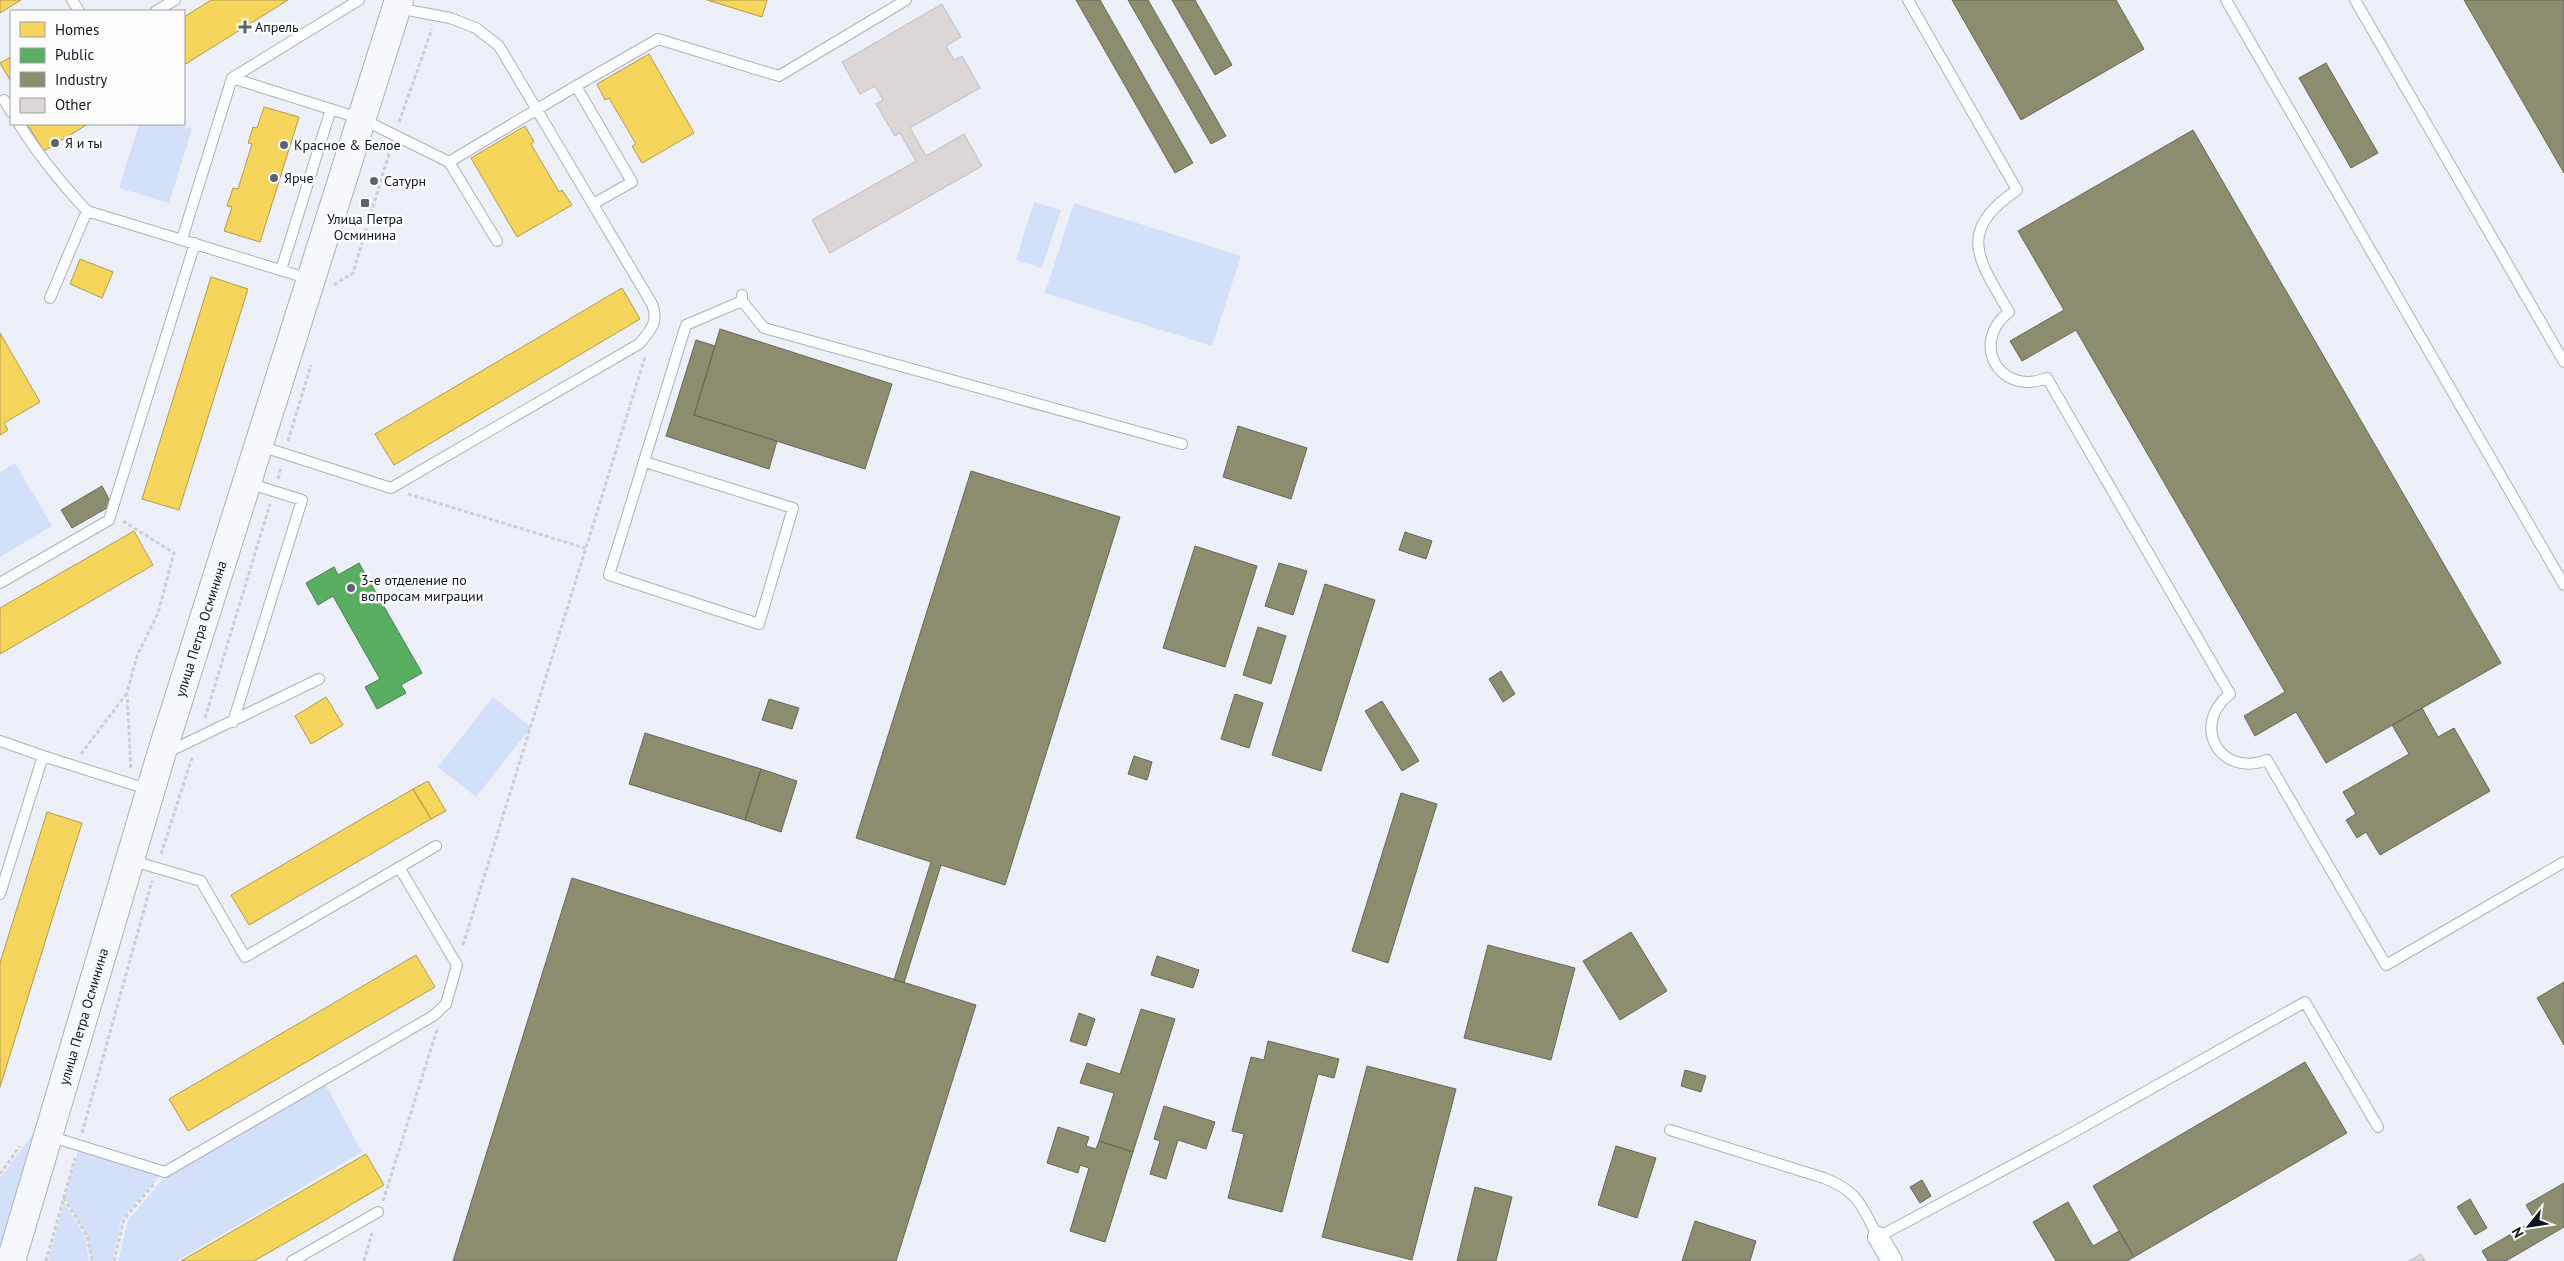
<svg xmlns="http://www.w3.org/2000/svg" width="2564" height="1261" viewBox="0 0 2564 1261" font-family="'PT Sans',sans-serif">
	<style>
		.green { fill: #d3e0fa }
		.homes { fill: #f6d55c; stroke: #b19c4a }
		.public { fill: #5aae61; stroke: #44804e }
		.industry { fill: #8c8c6e; stroke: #676957 }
		.building { fill: #dcd6d7; stroke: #c1bcbc }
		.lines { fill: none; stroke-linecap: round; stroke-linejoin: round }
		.service-casing { stroke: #acb0ba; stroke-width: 12 }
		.minor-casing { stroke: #acb0ba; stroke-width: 22 }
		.secondary-casing { stroke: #acb0ba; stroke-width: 30 }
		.path { stroke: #cecfd3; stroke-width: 3; stroke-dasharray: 4 2.5; stroke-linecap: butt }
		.service { stroke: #fcfdfe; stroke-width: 10 }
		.minor { stroke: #fcfdfe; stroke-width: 20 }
		.secondary { stroke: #f6f8fb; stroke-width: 28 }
		.poi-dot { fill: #5d626c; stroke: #fcfcfc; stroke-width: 2 }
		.labels { text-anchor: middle; stroke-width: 5; stroke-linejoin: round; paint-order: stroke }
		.poi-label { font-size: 14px; fill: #101621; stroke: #fcfcfc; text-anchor: start }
		.street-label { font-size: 14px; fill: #101621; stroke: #fcfcfc }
	</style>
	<rect width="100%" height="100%" fill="#edf0f8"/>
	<!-- green -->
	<path class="green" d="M139 124H174L192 129 169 203 119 188Z
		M1034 202 1061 210 1042 268 1016 260Z
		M1074 203 1241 256 1212 346 1045 293Z
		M15 463 52 526 0 557V472Z
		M493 697 531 727 476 797 438 767Z
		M324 1082 362 1152 177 1261H118L128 1220 168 1173Z
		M38 1127 0 1260V1178Z
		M79 1147 162 1173 122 1219 112 1261H92L87 1236 65 1197Z
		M64 1202 85 1237 89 1261H48Z"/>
	<!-- homes -->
	<path class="homes" d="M0 0H21L0 13Z
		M211 0H288L184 65V17Z
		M707 0H767L762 17Z
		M649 54 694 133 642 163 632 146 636 144 609 98 605 100 597 84Z
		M11 57V79L10 80 0 63Z
		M264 107 299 117 260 242 224 231 232 207 227 206 233 188 238 189 252 144 248 143 253 127 257 128Z
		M27 124H88L44 151Z
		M525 126 534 142 531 144 559 192 562 190 572 205 517 237 471 158Z
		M80 259 113 272 102 298 70 284Z
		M211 277 248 289 179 510 142 499Z
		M622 288 640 319 394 465 375 434Z
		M0 333 40 402 4 423 8 430 0 435Z
		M134 531 153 565 0 654V608Z
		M326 697 343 725 311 744 295 716Z
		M428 781 446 811 431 819 413 789Z
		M413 789 431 819 249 925 231 895Z
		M47 812 82 823 0 1087V963Z
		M416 955 435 987 188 1131 169 1099Z
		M366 1154 384 1185 315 1226 254 1261H181Z"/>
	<!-- public -->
	<path class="public" d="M359 563 422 673 401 685 406 693 377 709 365 687 380 679 333 596 318 605 306 583 334 567 338 575Z"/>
	<!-- industry -->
	<path class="industry" d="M1076 0H1100L1193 163 1175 173Z
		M1128 0H1148L1226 136 1211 144Z
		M1172 0H1195L1232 65 1215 75Z
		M1952 0H2116L2144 49 2021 120Z
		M2464 0H2564V173Z
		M2326 63 2378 153 2351 168 2299 78Z
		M2193 130 2501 663 2326 763 2296 712 2255 736 2244 716 2285 692 2076 330 2022 361 2010 341 2064 310 2018 231Z
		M720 329 892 384 865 469 694 415Z
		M696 340 715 346 694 415 777 441 769 469 666 436Z
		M1238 426 1307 448 1291 499 1223 477Z
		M971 471 1120 517 1005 885 941 865 904 983 894 980 931 862 856 838Z
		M102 486 112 505 72 528 61 510Z
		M1405 532 1432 541 1426 559 1399 550Z
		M1195 546 1257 566 1225 667 1163 648Z
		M1279 563 1307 571 1293 615 1265 606Z
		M1325 584 1375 600 1321 771 1272 755Z
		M1258 627 1286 636 1271 684 1243 675Z
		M1501 671 1515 694 1503 702 1489 679Z
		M1235 694 1263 703 1249 748 1221 739Z
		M769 699 799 708 792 729 762 720Z
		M1382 701 1419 761 1402 771 1365 711Z
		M2422 708 2438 737 2454 728 2490 791 2380 855 2366 832 2357 838 2346 820 2356 814 2343 792 2409 754 2392 725Z
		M645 733 761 769 745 820 629 784Z
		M1134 756 1152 762 1147 780 1128 774Z
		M761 769 797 781 781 832 745 820Z
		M1401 793 1437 804 1388 963 1352 951Z
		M572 878 976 1005 896 1261H453Z
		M1631 932 1667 991 1620 1020 1583 961Z
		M1488 945 1575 968 1551 1060 1464 1038Z
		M1157 956 1199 970 1193 988 1151 975Z
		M2564 982V1045L2537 998Z
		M1141 1009 1175 1019 1133 1152 1099 1141 1114 1093 1080 1083 1087 1063 1120 1074Z
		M1079 1013 1095 1019 1086 1046 1070 1041Z
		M1268 1041 1339 1059 1334 1078 1318 1074 1282 1212 1228 1198 1244 1134 1232 1131 1251 1057 1264 1060Z
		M2305 1062 2347 1133 2134 1257 2093 1186Z
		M1367 1066 1456 1089 1412 1260 1322 1237Z
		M1685 1070 1706 1076 1701 1092 1681 1086Z
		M1164 1106 1215 1122 1206 1149 1178 1140 1166 1179 1150 1174 1160 1141 1154 1139Z
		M1058 1127 1089 1137 1086 1146 1096 1149 1099 1141 1133 1152 1105 1242 1070 1231 1089 1168 1080 1165 1078 1173 1047 1163Z
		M1616 1146 1656 1158 1637 1218 1598 1205Z
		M1922 1180 1931 1196 1920 1203 1910 1187Z
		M2564 1183V1227L2506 1261H2488L2482 1251 2535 1220 2526 1205Z
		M1475 1187 1512 1197 1496 1261H1457Z
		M2470 1199 2487 1228 2475 1235 2457 1207Z
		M2068 1202 2093 1246 2119 1231 2134 1257 2127 1261H2056L2033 1222Z
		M1695 1221 1756 1241 1750 1261H1682Z"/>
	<!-- building -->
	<path class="building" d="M942 4 961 37 946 46 954 60 962 56 980 88 910 128 926 156 964 134 982 166 830 253 812 220 916 161 900 133 895 136 876 104 883 100 875 86 860 94 842 62Z
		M2421 1254 2425 1261H2409Z"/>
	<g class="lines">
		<defs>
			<path id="service" d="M72 0 79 11
				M1908 0 2017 190C1955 232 1979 260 2009 312 1969 343 2000 397 2047 378L2230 694C2190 725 2220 778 2267 760L2386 965 2564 862
				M2226 0 2564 585
				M2355 0 2564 362
				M156 11 175 0
				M232 78 362 119 449 162
				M576 86 658 39 779 76 906 0
				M4 100 11 112
				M19 124C39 156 61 183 87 211L310 279
				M182 239 232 78 359 0
				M497 241 449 162 576 86 632 182 593 204
				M281 270 331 109
				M742 295V301L764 328 1182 444
				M50 298 87 211
				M260 446 391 488 639 344C651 330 659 322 652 304L499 46 476 28 450 18 397 8
				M645 462 793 508 759 624 609 575 686 325 742 301
				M0 583 109 520 195 243
				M233 722 302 500 248 483
				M0 741 43 756
				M166 753 319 679
				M130 860 201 881 245 957 436 846
				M0 894 43 756 150 790
				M1670 1130 1824 1178C1859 1192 1861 1205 1878 1237L2065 1137 2305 1002 2378 1127
				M49 1136 165 1172 433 1016 446 1004 457 965 399 867
				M292 1261 378 1212"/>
			<path id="minor" d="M1878 1237 1892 1261"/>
			<g id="secondary">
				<path id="s1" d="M11 1261 161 755 399 0"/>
			</g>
		</defs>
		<!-- service casing -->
		<use href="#service" class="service-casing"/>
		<!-- minor casing -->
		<use href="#minor" class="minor-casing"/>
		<!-- secondary casing -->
		<use href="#secondary" class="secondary-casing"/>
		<!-- path -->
		<path class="path" d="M399 122 432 29
			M334 285 353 273 391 147
			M288 441 311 365
			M278 479 281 466
			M408 494 585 548
			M123 521 174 553 158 613 137 656 127 693 131 770
			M205 718 270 504
			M81 754 127 693
			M161 854 193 755
			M463 945 645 357
			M82 1133 152 881
			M0 1174 20 1146
			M64 1198 87 1236 92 1261
			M383 1201 437 1030
			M46 1261 75 1158
			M114 1261 124 1219 154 1184
			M364 1261 372 1233"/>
		<!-- service -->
		<use href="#service" class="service"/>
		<!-- minor -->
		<use href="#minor" class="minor"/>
		<!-- secondary -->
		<use href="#secondary" class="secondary"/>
	</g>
	<!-- markers -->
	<g class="poi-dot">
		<path d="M242.5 19.5h5v5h5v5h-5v5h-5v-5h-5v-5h5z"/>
		<circle cx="55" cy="143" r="5"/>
		<circle cx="284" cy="145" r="5"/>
		<circle cx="274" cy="178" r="5"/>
		<circle cx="374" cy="181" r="5"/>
		<rect x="360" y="198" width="10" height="10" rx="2.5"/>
		<circle cx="351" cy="588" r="5"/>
	</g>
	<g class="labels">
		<!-- poi labels -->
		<g class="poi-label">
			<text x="255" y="32">Апрель</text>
			<text x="65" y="148">Я и ты</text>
			<text x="294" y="150">Красное &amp; Белое</text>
			<text x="284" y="183">Ярче</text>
			<text x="384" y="186">Сатурн</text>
			<text x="365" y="224" text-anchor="middle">Улица Петра<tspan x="365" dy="16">Осминина</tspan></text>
			<text x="361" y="585">3-е отделение по<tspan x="361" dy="16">вопросам миграции</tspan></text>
		</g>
		<!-- street labels -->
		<g class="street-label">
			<text dy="5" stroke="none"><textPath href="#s1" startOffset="660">улица Петра Осминина</textPath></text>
			<text dy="5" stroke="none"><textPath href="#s1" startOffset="255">улица Петра Осминина</textPath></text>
		</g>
	</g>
	<!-- legend -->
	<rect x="10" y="10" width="175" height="115" fill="#fcfcfc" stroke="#9ea0a4"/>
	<rect x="20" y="22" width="25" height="15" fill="#f6d55c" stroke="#9ea0a4"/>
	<text x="55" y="35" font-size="15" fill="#101621">Homes</text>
	<rect x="20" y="48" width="25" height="15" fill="#5aae61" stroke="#9ea0a4"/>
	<text x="55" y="60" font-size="15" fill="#101621">Public</text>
	<rect x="20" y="72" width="25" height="15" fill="#8c8c6e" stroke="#9ea0a4"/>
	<text x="55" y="85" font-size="15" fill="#101621">Industry</text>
	<rect x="20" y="98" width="25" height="15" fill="#dcd6d7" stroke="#9ea0a4"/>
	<text x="55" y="110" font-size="15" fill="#101621">Other</text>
	<!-- north arrow -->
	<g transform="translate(2529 1226) rotate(240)" stroke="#fcfcfc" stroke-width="4" paint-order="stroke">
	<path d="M0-4L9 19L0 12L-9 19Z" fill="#101621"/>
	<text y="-8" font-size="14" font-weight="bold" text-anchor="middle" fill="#101621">N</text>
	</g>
</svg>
